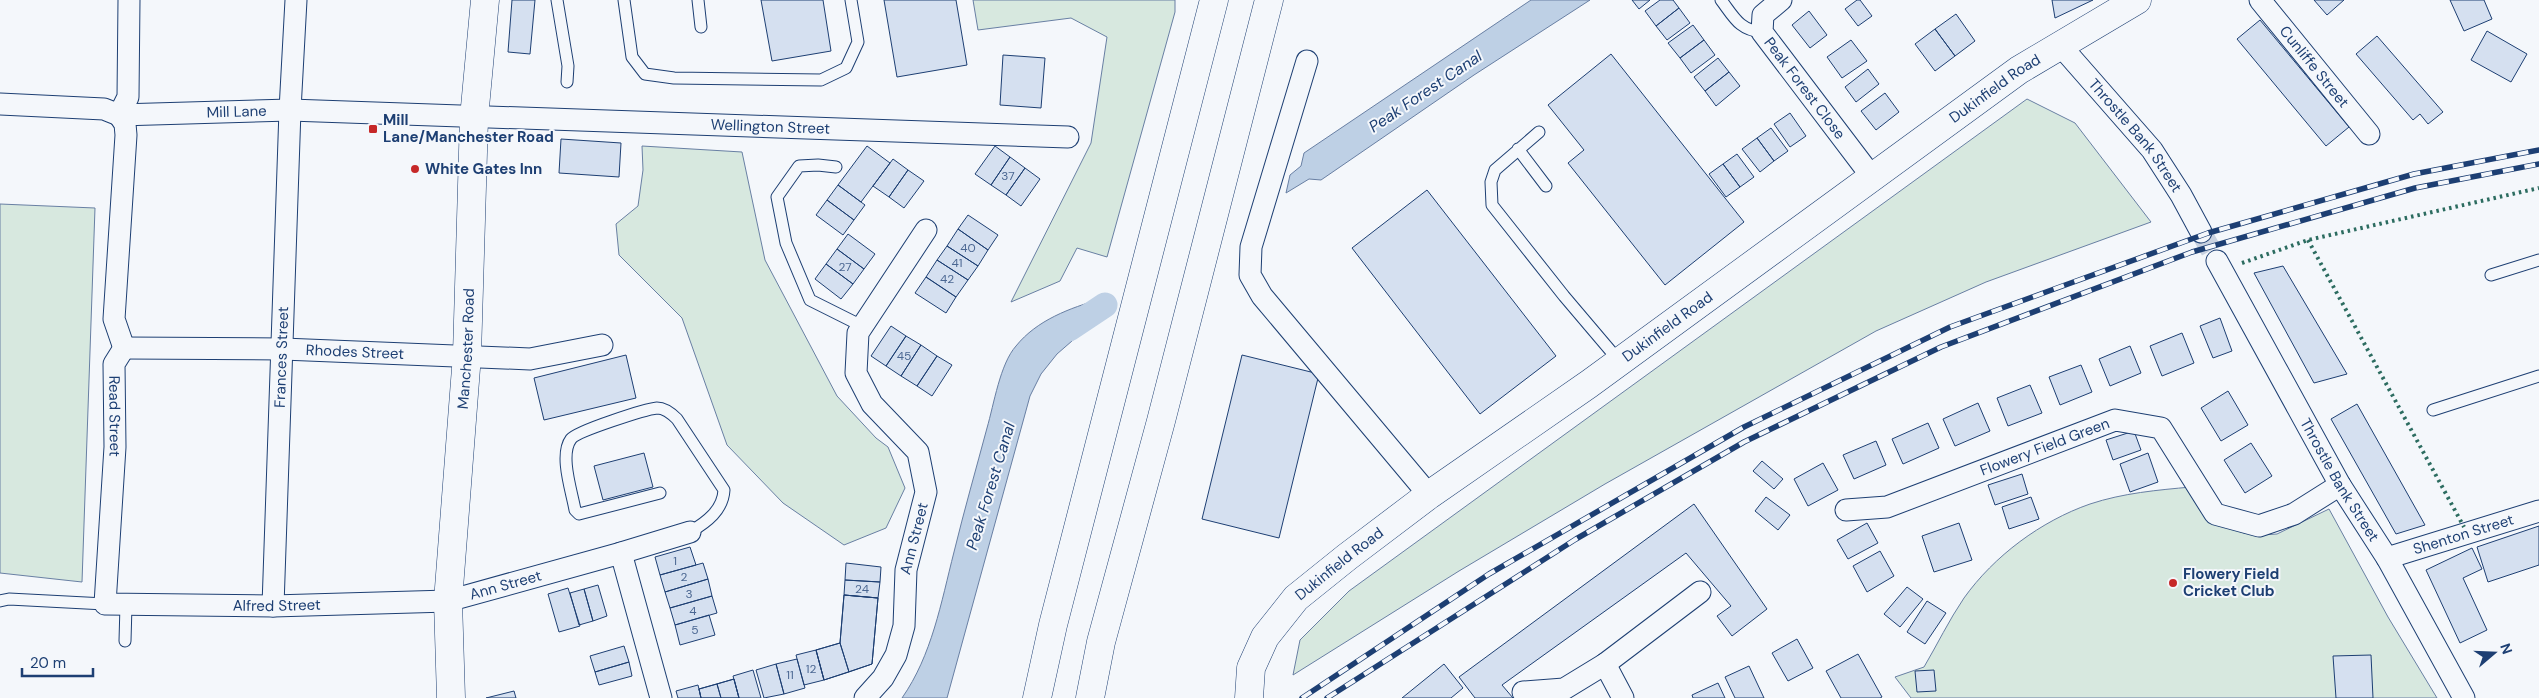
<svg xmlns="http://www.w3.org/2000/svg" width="2539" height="698" viewBox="0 0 2539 698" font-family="'DM Sans',sans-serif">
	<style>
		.green { fill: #d7e8df; stroke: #687fa3 }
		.water { fill: #bed0e5; stroke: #687fa3 }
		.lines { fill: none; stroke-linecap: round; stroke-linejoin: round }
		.canal { stroke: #bed0e5; stroke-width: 25 }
		.building { fill: #d5e0f0; stroke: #1d3f73 }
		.street-tunnel { stroke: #c9d2e0; stroke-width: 21; stroke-dasharray: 21 11; stroke-linecap: butt }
		.lane-casing { stroke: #1d3f73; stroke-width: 13 }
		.street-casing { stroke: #1d3f73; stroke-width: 23 }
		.primary-casing { stroke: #1d3f73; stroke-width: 29 }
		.highway-casing { stroke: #1d3f73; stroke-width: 29 }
		.lane { stroke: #f4f7fb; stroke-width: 11 }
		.street { stroke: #f4f7fb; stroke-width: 21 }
		.primary { stroke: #f4f7fb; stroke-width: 28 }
		.highway { stroke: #f4f7fb; stroke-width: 28 }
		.rail-casing { stroke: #1d3f73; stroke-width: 5.5 }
		.rail { stroke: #f4f7fb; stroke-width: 4; stroke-dasharray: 11; stroke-linecap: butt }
		.hedge { stroke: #2c6c60; stroke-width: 4; stroke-dasharray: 2.5 4; stroke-linecap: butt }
		.poi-dot { fill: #c62828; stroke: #f4f7fb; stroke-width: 2 }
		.labels { text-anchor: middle; stroke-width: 4; stroke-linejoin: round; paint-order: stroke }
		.number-label { font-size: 12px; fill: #4b6792 }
		.street-label { font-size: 15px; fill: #1d3f73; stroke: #f4f7fb }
		.poi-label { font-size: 15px; font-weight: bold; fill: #1d3f73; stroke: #f4f7fb; text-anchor: start }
		.water-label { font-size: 16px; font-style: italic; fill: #1d3f73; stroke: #f4f7fb }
	</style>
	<rect width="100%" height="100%" fill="#f4f7fb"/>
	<!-- green -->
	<path class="green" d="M973 0H1175V12L1107 257 1077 248 1060 281 1011 302 1091 143 1107 37 1071 18 978 30Z
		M2027 99 2075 123 2151 222 1986 282 1876 331 1605 484 1459 571 1293 675 1300 640 1349 591Z
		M642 146 742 152 765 260 837 396 876 438 888 447 905 488 886 528 844 545 783 503 727 445 682 318 619 255 616 224 638 206 643 170Z
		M0 204 95 208 82 582 0 573Z
		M2191 487 2225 526 2244 533 2262 535 2277 534 2329 509 2388 617 2437 698H1911L1895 677 1924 667C1937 645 1949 620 1964 598 1994 556 2041 521 2090 504 2123 493 2158 490 2191 487Z"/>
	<!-- water -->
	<path class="water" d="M1531 0H1590L1474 75 1321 180 1309 179 1286 193 1290 175 1301 166 1304 153Z
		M1101 299 1095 321 1057 354 1041 374 1030 396 947 698H902C932 655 941 603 954 552 964 511 976 469 987 428 994 404 1000 364 1016 346 1037 320 1070 308 1101 299Z"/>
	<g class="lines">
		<!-- canal -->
		<path class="canal" d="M1069 329 1105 305"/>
	</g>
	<!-- building -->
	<path class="building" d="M512 0H535L530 54 508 52Z
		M761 0H823L831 51 772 61Z
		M884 0H956L967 65 897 77Z
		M1632 0H1650L1639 9Z
		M1660 0H1673L1679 8 1656 26 1645 11Z
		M1857 0H1860L1872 16 1858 26 1845 9Z
		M2052 0H2093L2055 18Z
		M2314 0H2344L2327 15Z
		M2450 0H2484L2492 19 2464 31Z
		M1679 8 1690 23 1667 40 1656 26Z
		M1809 11 1827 35 1810 48 1792 25Z
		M1956 14 1975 41 1955 56 1935 29Z
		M2260 20 2349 127 2326 146 2237 39Z
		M1693 25 1704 40 1680 58 1668 43Z
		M1935 29 1955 56 1935 71 1915 44Z
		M2487 31 2527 54 2511 82 2471 60Z
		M2377 36 2443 112 2428 124 2420 114 2413 120 2356 54Z
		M1704 40 1715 55 1691 73 1680 58Z
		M1851 40 1867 61 1842 78 1827 57Z
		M1611 54 1744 222 1665 285 1568 163 1584 150 1548 105Z
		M1003 55 1045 58 1041 108 1000 105Z
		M1718 58 1729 72 1705 91 1694 77Z
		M1868 69 1879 84 1856 102 1845 87Z
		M1729 72 1740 86 1716 106 1705 91Z
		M1885 93 1899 112 1876 130 1861 111Z
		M1790 113 1806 136 1790 147 1774 124Z
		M1771 128 1788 151 1774 161 1757 138Z
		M1757 138 1774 161 1760 172 1742 149Z
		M561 139 621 143 619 177 559 173Z
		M867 146 890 163 861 202 838 185Z
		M995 146 1010 157 991 185 975 174Z
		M1737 154 1754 177 1740 187 1723 164Z
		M1010 157 1025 168 1006 195 991 185Z
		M893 159 908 170 889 197 873 186Z
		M1723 164 1740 187 1726 197 1709 174Z
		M1025 168 1040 179 1021 206 1006 195Z
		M908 170 924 181 904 208 889 197Z
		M838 185 865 205 854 220 827 200Z
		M1427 190 1556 356 1480 414 1352 248Z
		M827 200 854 220 843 235 816 215Z
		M968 215 998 235 988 250 958 229Z
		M958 229 988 250 978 266 947 246Z
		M848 234 875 254 864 269 837 249Z
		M947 246 978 266 968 280 937 260Z
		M837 249 864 269 853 284 826 264Z
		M937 260 968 280 956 297 926 277Z
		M826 264 853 284 841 299 815 279Z
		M2283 266 2347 374 2314 383 2254 273Z
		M926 277 956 297 946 313 915 293Z
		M2220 318 2232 351 2213 358 2200 326Z
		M891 326 906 336 886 366 871 356Z
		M2182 333 2194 363 2162 376 2150 346Z
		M906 336 921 345 901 376 886 366Z
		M921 345 937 356 917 386 901 376Z
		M2130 346 2141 373 2110 386 2099 359Z
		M626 355 636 398 544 420 534 378Z
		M1242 355 1319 374 1279 538 1202 519Z
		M937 356 952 365 932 396 917 386Z
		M2081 365 2092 392 2060 405 2049 377Z
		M2030 385 2042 413 2008 426 1997 398Z
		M2228 391 2248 425 2221 441 2201 408Z
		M1978 403 1990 431 1955 446 1943 419Z
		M2357 404 2425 525 2396 534 2331 419Z
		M1928 423 1939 448 1903 464 1892 439Z
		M2134 431 2141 450 2113 460 2106 440Z
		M1876 441 1886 465 1854 479 1843 455Z
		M2251 443 2272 476 2245 493 2224 460Z
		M644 453 653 487 603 500 594 466Z
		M2148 453 2158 482 2130 492 2120 464Z
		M1762 461 1783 479 1774 489 1753 471Z
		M1823 463 1838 490 1808 506 1794 479Z
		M2022 474 2028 494 1995 505 1988 485Z
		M1766 497 1790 515 1778 530 1755 511Z
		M2031 497 2039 519 2009 529 2002 507Z
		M1694 504 1767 609 1732 636 1717 616 1731 606 1686 553 1502 685 1513 698H1475L1459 677Z
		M1867 523 1878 543 1848 559 1837 540Z
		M1959 523 1972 560 1934 572 1922 536Z
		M2539 526V565L2488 582 2477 547Z
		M690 547 696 565 660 575 655 557Z
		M2472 548 2482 569 2463 578 2487 630 2460 643 2426 570Z
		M1880 551 1894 576 1867 592 1853 566Z
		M703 563 708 579 665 592 660 575Z
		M846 563 881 567 880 582 845 580Z
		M708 579 712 596 670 608 665 592Z
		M845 580 880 582 878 598 844 595Z
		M598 585 607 616 593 621 584 589Z
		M1907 587 1923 599 1900 627 1884 614Z
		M568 588 580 626 559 632 548 594Z
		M584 589 593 621 579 625 570 593Z
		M844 595 878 598 872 664 824 680 816 650 840 643Z
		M844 595 878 598 872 664 849 672 840 643Z
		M712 596 717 613 675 625 670 608Z
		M1927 601 1946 613 1925 644 1907 632Z
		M709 615 715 635 680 645 675 625Z
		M1797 639 1813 668 1788 681 1772 653Z
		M840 643 849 672 824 680 816 650Z
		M624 646 629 662 595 672 590 656Z
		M816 650 824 680 804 685 796 655Z
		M1858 654 1882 697 1880 698H1841L1826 671Z
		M2371 655 2373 698H2336L2333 656Z
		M797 659 805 688 784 694 776 664Z
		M629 662 632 676 599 685 595 672Z
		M776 664 784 694 764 698 756 670Z
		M1444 664 1463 688 1451 698H1402Z
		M1749 666 1764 698H1735L1725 677Z
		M753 670 761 698H739L733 676Z
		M1934 670 1936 691 1917 692 1915 671Z
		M734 679 739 698H701L699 689Z
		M734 679 739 698H721L717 684Z
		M1718 683 1725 698H1693L1692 695Z
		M717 684 721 698H701L699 689Z
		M698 685 701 698H678L676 691Z
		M514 691 516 698H486Z"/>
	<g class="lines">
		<!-- street-tunnel -->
		<path class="street-tunnel" d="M2201 232 2217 261"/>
		<defs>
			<path id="lane" d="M557 0 568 66 567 82
				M624 0 632 57 645 74 674 78 821 80 846 68 858 42 851 0
				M698 0 701 27
				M1721 0C1734 17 1739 30 1762 32
				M1539 132 1495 170 1491 182 1492 205 1564 296 1620 362
				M1518 149 1546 186
				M836 167 818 165 799 166 777 197 786 243 810 300 862 326
				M2491 275 2539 260
				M2433 410 2539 376
				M660 493 579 514 575 510C572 492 559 455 571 439 577 431 646 409 657 408 665 408 672 414 677 419L724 490C723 510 707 522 690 532
				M0 601 9 599 105 604
				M125 641 126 605"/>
			<g id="street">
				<path id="s1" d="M1781 0 1763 15 1762 32 1872 177"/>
				<path id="s2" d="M2260 0 2369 134"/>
				<path id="s3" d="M2060 45 2152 150 2181 195 2201 232"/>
				<path d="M1307 61 1251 247 1250 275 1262 296 1429 495"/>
				<path id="s4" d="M0 104 104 109 119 115 290 110 1068 137"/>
				<path d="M119 115 125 124 126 135 114 319 124 348"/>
				<path d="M119 115 128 97 129 0"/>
				<path id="s5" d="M2217 261 2340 485 2387 558 2464 698"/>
				<path id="s6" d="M124 348 114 364 115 447 105 604 273 606 448 601 621 553 661 698"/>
				<path id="s7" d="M124 348 283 349 530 359 602 345"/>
				<path id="s8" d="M1846 510 1887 507 2115 420 2161 428 2215 514 2259 526 2294 514 2340 485"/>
				<path d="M621 553 690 532"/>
				<path id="s9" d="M2387 558 2539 511"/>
				<path id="s10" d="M273 606 290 110 296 0"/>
				<path d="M1605 664 1623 698"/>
				<path d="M1523 692 1564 689 1605 664 1700 592"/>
				<path id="s11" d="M865 698 883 678 896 655 904 626 906 570 926 492 918 452 872 404 856 373 858 333 926 230"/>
			</g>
			<g id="primary">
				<path id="s12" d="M451 698 448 601 467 355 474 118 485 0"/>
				<path id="s13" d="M1249 698 1251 668 1265 637 1296 598 1347 557 1429 495 1589 384 2019 70 2137 0"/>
			</g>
			<path id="highway" d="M1037 698 1053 625 1214 0
				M1090 698 1101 642 1161 421 1269 0"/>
		</defs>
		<!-- lane casing -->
		<use href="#lane" class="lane-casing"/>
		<!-- street casing -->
		<use href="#street" class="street-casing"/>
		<!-- primary casing -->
		<use href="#primary" class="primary-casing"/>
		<!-- highway casing -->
		<use href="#highway" class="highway-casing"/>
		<!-- lane -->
		<use href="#lane" class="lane"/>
		<!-- street -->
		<use href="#street" class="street"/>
		<!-- primary -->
		<use href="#primary" class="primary"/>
		<!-- highway -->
		<use href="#highway" class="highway"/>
		<defs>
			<path id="rail" d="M1302 698 1489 574 1744 427 1950 327 2208 233 2414 174 2539 150
				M1327 698 1576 539 1744 442 1941 347 2192 252 2415 188 2539 164"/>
		</defs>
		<!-- rail casing -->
		<use href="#rail" class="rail-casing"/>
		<!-- rail -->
		<use href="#rail" class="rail"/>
		<!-- hedge -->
		<path class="hedge" d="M2308 240 2464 527
			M2242 263 2308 240 2539 188"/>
	</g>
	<!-- markers -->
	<g class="poi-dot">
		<rect x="368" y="124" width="10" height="10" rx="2.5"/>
		<circle cx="415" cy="169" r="5"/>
		<circle cx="2173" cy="583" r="5"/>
	</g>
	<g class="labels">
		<!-- number labels -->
		<g class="number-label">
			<text x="1008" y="180">37</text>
			<text x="968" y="252">40</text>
			<text x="957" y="267">41</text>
			<text x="845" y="271">27</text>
			<text x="947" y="283">42</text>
			<text x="904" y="360">45</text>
			<text x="675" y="565">1</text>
			<text x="684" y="581">2</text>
			<text x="862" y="593">24</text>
			<text x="689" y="598">3</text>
			<text x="693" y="615">4</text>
			<text x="695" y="634">5</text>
			<text x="811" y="673">12</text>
			<text x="790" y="679">11</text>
		</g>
		<!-- street labels -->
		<g class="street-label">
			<text dy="5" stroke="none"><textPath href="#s2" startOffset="86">Cunliffe Street</textPath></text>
			<text dy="5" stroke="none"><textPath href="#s1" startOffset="111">Peak Forest Close</textPath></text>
			<text dy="5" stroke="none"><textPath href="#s13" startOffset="979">Dukinfield Road</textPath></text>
			<text dy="5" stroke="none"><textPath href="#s4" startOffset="238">Mill Lane</textPath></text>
			<text dy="5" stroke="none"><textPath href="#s4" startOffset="772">Wellington Street</textPath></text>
			<text dy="5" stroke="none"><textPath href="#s3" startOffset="118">Throstle Bank Street</textPath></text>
			<text dy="5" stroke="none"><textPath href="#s13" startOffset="574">Dukinfield Road</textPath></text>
			<text dy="5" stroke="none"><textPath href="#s12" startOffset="350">Manchester Road</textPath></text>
			<text dy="5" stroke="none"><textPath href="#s7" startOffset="231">Rhodes Street</textPath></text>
			<text dy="5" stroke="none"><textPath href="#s10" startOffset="249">Frances Street</textPath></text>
			<text dy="5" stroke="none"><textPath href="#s6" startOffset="71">Read Street</textPath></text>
			<text dy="5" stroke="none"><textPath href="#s8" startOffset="210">Flowery Field Green</textPath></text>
			<text dy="5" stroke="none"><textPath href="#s5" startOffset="251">Throstle Bank Street</textPath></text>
			<text dy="5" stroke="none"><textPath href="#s9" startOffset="80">Shenton Street</textPath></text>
			<text dy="5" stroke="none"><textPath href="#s11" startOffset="172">Ann Street</textPath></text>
			<text dy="5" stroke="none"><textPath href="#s13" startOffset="169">Dukinfield Road</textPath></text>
			<text dy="5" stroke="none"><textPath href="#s6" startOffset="662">Ann Street</textPath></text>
			<text dy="5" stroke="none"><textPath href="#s6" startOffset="431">Alfred Street</textPath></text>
		</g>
		<!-- poi labels -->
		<g class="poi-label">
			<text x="383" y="125">Mill<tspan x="383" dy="17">Lane/Manchester Road</tspan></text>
			<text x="425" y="174">White Gates Inn</text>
			<text x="2183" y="579">Flowery Field<tspan x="2183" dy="17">Cricket Club</tspan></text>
		</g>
		<!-- water labels -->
		<g class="water-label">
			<text transform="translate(1425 91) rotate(-34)" y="6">Peak Forest Canal</text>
			<text transform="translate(990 486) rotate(-73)" y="6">Peak Forest Canal</text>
		</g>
	</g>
	<!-- north arrow -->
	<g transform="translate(2494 653) rotate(71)" stroke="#f4f7fb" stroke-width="4" paint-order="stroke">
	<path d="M0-4L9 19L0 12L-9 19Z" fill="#1d3f73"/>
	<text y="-8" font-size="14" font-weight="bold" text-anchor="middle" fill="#1d3f73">N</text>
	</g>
	<!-- scale -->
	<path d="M22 668v8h71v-8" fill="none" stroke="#1d3f73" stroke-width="2.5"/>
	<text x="30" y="668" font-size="15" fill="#1d3f73" stroke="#f4f7fb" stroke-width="4" paint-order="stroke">20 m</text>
</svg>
